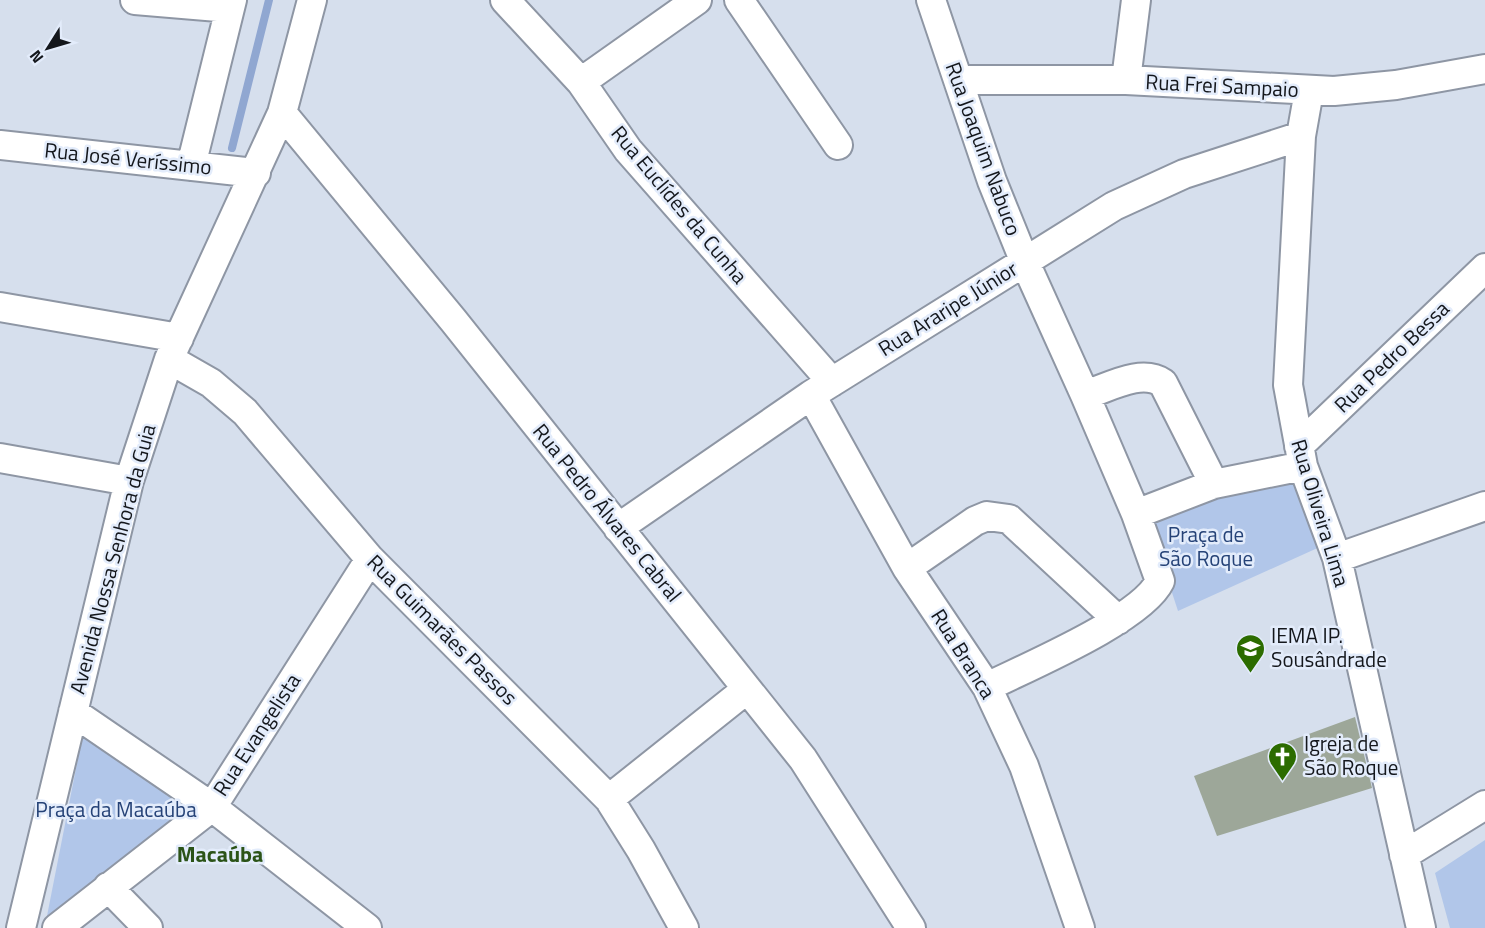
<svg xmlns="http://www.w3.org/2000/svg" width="1485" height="928" viewBox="0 0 1485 928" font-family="'Titillium Web',sans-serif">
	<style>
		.green { fill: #b1c6e9 }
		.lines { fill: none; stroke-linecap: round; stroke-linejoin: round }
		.stream { stroke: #90a7d1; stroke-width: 8 }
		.building { fill: #9da799 }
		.minor-casing { stroke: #8e96a4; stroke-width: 32 }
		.minor { stroke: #fff; stroke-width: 28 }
		.labels { text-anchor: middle; stroke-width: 5; stroke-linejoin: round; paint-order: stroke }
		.street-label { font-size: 21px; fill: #14171c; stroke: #e3ecfb }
		.park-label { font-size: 21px; fill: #254277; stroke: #e3ecfb }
		.poi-label { font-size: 21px; fill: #14171c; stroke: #e3ecfb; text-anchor: start }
		.neighbourhood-label { font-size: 22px; font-weight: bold; fill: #2b5317; stroke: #e3ecfb }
	</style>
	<rect width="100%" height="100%" fill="#d6dfed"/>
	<!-- green -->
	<path class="green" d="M1295 477 1322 546 1178 611 1148 519 1217 495Z
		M83 733 196 808 46 921Z
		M1485 840V928H1450L1435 873Z"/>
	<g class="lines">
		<!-- stream -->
		<path class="stream" d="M232 148 269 0"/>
	</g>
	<!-- building -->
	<path class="building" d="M1355 717 1372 788 1217 836 1194 776Z"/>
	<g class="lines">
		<defs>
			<path id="minor" d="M135 0 230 8
				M505 0 581 82 628 150 832 382
				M739 0 838 145
				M931 0 992 181 1024 260 1085 395
				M958 80H1126L1334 91 1396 85 1485 69
				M1126 80 1136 0
				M581 82 697 0
				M1309 91 1301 136 1288 385 1303 466 1337 558 1421 928
				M282 113 453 320 803 759 911 928
				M0 145 256 173
				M191 166 232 0
				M0 307 179 338
				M169 359 211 383 245 412 370 559 609 799 641 850 684 928
				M811 395 907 568 987 687 1024 766 1080 928
				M1299 446 1485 268
				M0 458 129 481
				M1136 514 1214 484 1303 466
				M618 528 811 395 1114 206 1184 174 1301 136
				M1337 558 1485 506
				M907 568 975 521 987 516 1009 519 1118 620
				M987 687C1027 667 1142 619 1160 581L1136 514 1085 395C1108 388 1141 368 1163 383L1214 484
				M73 712 212 807 367 928
				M609 799 747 689
				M1404 855 1485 805
				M108 887 148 928
				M21 928 129 481 169 359 282 113 312 0
				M57 928 212 807 370 559"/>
		</defs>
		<!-- minor casing -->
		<use href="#minor" class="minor-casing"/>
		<!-- minor -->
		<use href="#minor" class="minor"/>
	</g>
	<!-- icons -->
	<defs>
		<symbol id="school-pin" viewBox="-11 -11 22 30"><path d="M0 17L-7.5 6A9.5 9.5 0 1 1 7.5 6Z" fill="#2c6c00" stroke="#e3ecfb"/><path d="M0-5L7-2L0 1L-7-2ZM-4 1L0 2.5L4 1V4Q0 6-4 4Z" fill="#fff"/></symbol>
		<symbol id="church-pin" viewBox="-11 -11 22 30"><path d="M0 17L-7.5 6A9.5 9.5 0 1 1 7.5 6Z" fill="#2c6c00" stroke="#e3ecfb"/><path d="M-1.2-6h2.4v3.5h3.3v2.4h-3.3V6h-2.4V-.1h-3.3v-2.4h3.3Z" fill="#fff"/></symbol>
	</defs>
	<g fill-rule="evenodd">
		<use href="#school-pin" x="1234" y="632" width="33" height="45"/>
		<use href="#church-pin" x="1266" y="740" width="33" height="45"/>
	</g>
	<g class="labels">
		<!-- street labels -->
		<g class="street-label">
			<text transform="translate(1222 86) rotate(3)" y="7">Rua Frei Sampaio</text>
			<text transform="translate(983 149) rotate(70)" y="7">Rua Joaquim Nabuco</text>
			<text transform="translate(128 159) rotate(6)" y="7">Rua José Veríssimo</text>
			<text transform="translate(679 205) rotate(50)" y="7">Rua Euclídes da Cunha</text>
			<text transform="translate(948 309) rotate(-32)" y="7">Rua Araripe Júnior</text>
			<text transform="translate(1392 357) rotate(-44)" y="7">Rua Pedro Bessa</text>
			<text transform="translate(607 513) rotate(51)" y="7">Rua Pedro Álvares Cabral</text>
			<text transform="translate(1320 513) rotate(73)" y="7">Rua Oliveira Lima</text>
			<text transform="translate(113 559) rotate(-75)" y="7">Avenida Nossa Senhora da Guia</text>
			<text transform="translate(442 630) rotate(45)" y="7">Rua Guimarães Passos</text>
			<text transform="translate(963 654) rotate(58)" y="7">Rua Branca</text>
			<text transform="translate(257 735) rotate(-57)" y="7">Rua Evangelista</text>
		</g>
		<!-- park labels -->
		<g class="park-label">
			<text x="1206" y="542">Praça de<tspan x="1206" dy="24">São Roque</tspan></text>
			<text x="116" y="817">Praça da Macaúba</text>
		</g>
		<!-- poi labels -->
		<g class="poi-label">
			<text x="1271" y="643">IEMA IP.<tspan x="1271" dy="24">Sousândrade</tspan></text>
			<text x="1304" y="751">Igreja de<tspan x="1304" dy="24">São Roque</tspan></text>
		</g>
		<!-- neighbourhood labels -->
		<g class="neighbourhood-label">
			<text x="220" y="862">Macaúba</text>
		</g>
	</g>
	<!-- north arrow -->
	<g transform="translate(48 48) rotate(233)" stroke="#e3ecfb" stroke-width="4.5" paint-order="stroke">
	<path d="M0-4.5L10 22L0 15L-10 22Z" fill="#14171c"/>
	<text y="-9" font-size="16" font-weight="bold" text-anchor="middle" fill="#14171c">N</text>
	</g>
</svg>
